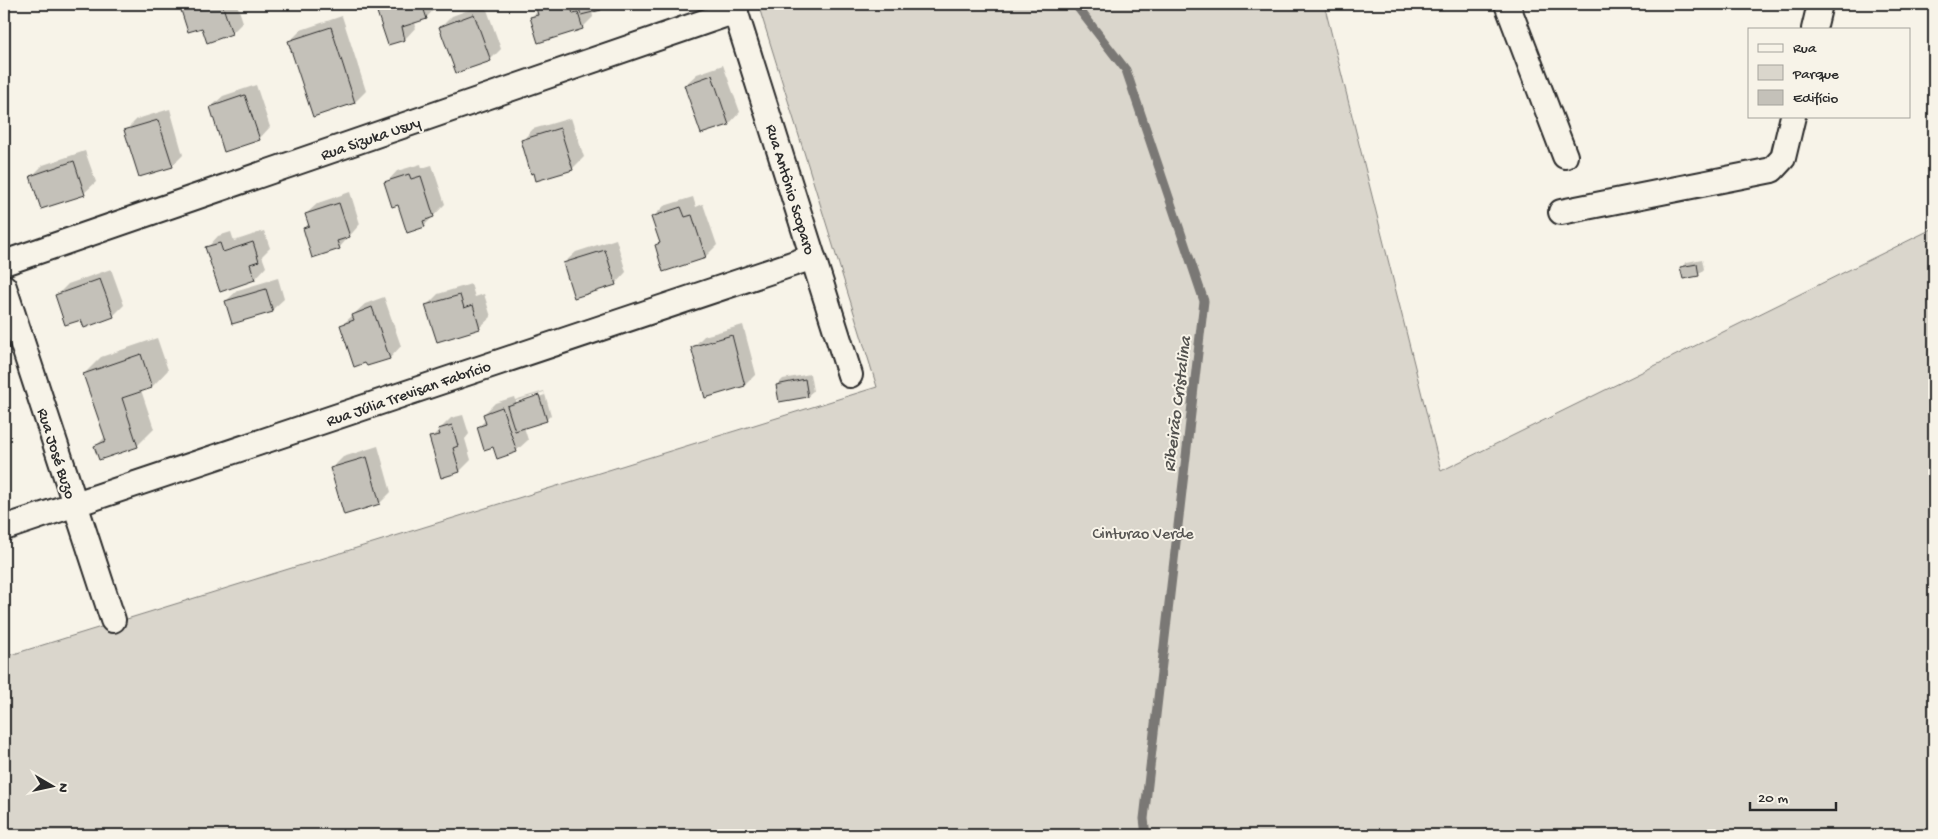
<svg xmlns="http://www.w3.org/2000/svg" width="1938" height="839" viewBox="0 0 1938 839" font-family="'Gochi Hand',sans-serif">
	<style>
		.green { fill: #dad6cc; stroke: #82807c }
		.shadow { fill: #0003; fill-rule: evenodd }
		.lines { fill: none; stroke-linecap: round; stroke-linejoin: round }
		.stream { stroke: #7a7874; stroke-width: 9 }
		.building { fill: #c4c1b9; stroke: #2b2b2b }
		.minor-casing { stroke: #2b2b2b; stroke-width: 28 }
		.minor { stroke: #f7f3e8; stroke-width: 24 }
		.labels { text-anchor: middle; stroke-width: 4; stroke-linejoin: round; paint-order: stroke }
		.street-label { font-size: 16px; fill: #2b2b2b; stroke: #f7f3e8 }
		.park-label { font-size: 16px; fill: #575653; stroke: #f7f3e8 }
		.water-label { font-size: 18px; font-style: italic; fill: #53524f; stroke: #f7f3e8 }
	</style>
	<rect width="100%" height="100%" fill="#f7f3e8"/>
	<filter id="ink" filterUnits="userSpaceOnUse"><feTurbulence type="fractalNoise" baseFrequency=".02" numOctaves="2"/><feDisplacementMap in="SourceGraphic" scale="10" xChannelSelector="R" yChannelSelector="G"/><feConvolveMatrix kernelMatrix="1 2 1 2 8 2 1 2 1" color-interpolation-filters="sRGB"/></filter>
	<g filter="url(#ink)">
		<!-- green -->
		<path class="green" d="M758 4H1324L1441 471 1934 228V835H4V657L877 387Z"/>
		<!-- shadow -->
		<path class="shadow" d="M181 4H237L243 22 232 33 203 26 189 30Z
			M388 4H437V6L426 18 415 22 416 27 405 39 388 44 379 13Z
			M485 4 501 49 490 60 441 27 452 16Z
			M536 4H605L600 8 592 11 593 17 582 28 531 17 538 11Z
			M342 16 366 91 355 102 290 41 301 30Z
			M723 65 740 112 729 124 702 133 685 85 697 74Z
			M256 85 270 127 259 139 211 107 223 96Z
			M170 109 183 155 172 166 126 130 137 119Z
			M571 118 584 157 572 169 522 141 533 129Z
			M85 151 96 182 84 193 32 176 43 165Z
			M421 164 422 168 432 165 445 204 424 226 386 183 397 171Z
			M350 192 360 224 339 248 304 228 309 223 306 214 318 203Z
			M693 197 696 207 703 204 717 245 705 257 656 246 661 241 653 217 664 206Z
			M264 231 270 248 262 256 266 267 255 279 220 290 207 248 218 236 231 232 234 241Z
			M616 239 626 272 615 284 564 263 576 252Z
			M1702 259 1704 269 1698 275 1681 268 1687 262Z
			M111 269 124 305 113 316 82 318 56 296 68 284Z
			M278 278 284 299 272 310 226 301 238 290Z
			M471 284 475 297 484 294 491 317 479 328 427 305 438 294Z
			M384 297 401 346 390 358 368 365 341 326 365 304Z
			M743 325 756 374 745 385 693 347 704 336Z
			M157 338 168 370 152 387 141 390 154 429 137 446H96L106 436 84 374 101 357Z
			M810 374 813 391 807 396 777 385 783 379Z
			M544 391 551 415 546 420 524 427 528 440 516 451 493 446 478 427 486 420 484 414 495 403 514 397 515 400ZM544 392 545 395 516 404V401Z
			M463 415 469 434 465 439 471 460 460 471 431 438 451 418Z
			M378 446 391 492 380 503 332 468 343 457Z"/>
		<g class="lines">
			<!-- stream -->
			<path class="stream" d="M1075 4 1126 70 1204 301 1144 819 1146 835"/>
		</g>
		<!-- building -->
		<path class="building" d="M179 4H222L232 34 207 43 202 28 188 32Z
			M405 4H422L427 19 402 27 405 40 388 45 377 12Z
			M535 4H570L573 14 578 13 583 29 538 43 530 17 538 15Z
			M574 4H599L601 10 581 15 579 8 576 10Z
			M474 14 491 61 456 73 439 27Z
			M331 27 355 103 313 117 288 41Z
			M712 75 729 125 701 134 684 85Z
			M245 95 260 140 224 152 210 107Z
			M158 120 173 167 139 177 124 130Z
			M560 128 573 170 536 181 534 173 531 174 521 140Z
			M74 161 85 195 41 209 30 176Z
			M409 174 411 179 421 176 434 217 423 221 425 227 407 233 398 205 392 207 384 182Z
			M339 203 350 237 337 241 340 249 312 258 303 228 309 226 305 214Z
			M681 207 685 217 692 215 706 258 663 272 655 245 660 243 651 217Z
			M253 242 259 261 250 264 255 280 220 292 205 247 220 243 223 252Z
			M605 250 616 285 574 298 563 263Z
			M1697 264 1699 276 1683 279 1680 267Z
			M100 279 114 317 84 328 81 320 65 325 55 295Z
			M266 289 273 312 232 324 225 301Z
			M460 295 464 308 473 305 480 329 437 342 425 305Z
			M372 307 390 359 367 366 365 363 354 367 340 325 354 320 352 315Z
			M732 335 745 386 705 398 691 347Z
			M141 354 152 388 122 398 138 447 99 460 94 446 106 441 83 374Z
			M805 379 808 397 779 402 776 385Z
			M539 395 547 421 515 431 507 406Z
			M502 407 517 452 497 459 493 447 484 450 477 427 486 424 483 414Z
			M452 425 458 446 453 448 460 472 441 478 429 437 440 435 438 429Z
			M367 457 380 504 344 515 330 468Z"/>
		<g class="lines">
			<defs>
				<path id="minor" d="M733 4 850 375
					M1507 4 1565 156
					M1814 29 1820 4
					M1561 212 1772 170 1783 158 1793 116
					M4 263 736 11
					M4 287 113 620
					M4 528 813 257"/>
			</defs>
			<!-- minor casing -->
			<use href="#minor" class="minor-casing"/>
			<!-- minor -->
			<use href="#minor" class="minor"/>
		</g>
	</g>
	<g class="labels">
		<!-- street labels -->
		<g class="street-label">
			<text transform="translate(370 137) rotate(-19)" y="6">Rua Sizuka Usuy</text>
			<text transform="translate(792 189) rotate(73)" y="6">Rua Antônio Scoparo</text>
			<text transform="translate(408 392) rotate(-19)" y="6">Rua Júlia Trevisan Fabrício</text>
			<text transform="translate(58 453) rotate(72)" y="6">Rua José Buzo</text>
		</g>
		<!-- park labels -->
		<g class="park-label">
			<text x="1143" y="538">Cinturao Verde</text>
		</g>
		<!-- water labels -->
		<g class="water-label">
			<text transform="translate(1176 404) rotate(-83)" y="6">Ribeirão Cristalina</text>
		</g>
	</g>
	<!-- margin -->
	<rect width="1938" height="839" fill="none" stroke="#f7f3e8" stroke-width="20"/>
	<rect x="10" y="10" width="1918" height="819" fill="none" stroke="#2b2b2b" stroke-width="2" filter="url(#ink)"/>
	<!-- legend -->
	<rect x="1748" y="28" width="162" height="90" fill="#f7f3e8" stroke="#a5a39c"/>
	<rect x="1758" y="44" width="25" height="8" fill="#f7f3e8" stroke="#a5a39c"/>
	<text x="1793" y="52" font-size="15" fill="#2b2b2b">Rua</text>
	<rect x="1758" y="65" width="25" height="15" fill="#dad6cc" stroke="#a5a39c"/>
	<text x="1793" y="78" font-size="15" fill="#2b2b2b">Parque</text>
	<rect x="1758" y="90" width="25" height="15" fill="#c4c1b9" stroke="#a5a39c"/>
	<text x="1793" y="102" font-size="15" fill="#2b2b2b">Edifício</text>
	<!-- north arrow -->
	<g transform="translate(52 786) rotate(99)" stroke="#f7f3e8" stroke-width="4" paint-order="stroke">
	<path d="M0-4L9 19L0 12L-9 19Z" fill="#2b2b2b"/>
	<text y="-8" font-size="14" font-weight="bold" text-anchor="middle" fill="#2b2b2b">N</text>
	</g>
	<!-- scale -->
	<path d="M1750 802v8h86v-8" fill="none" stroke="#2b2b2b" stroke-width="2.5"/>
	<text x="1758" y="802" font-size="15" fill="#2b2b2b" stroke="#f7f3e8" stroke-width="4" paint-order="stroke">20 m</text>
</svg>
